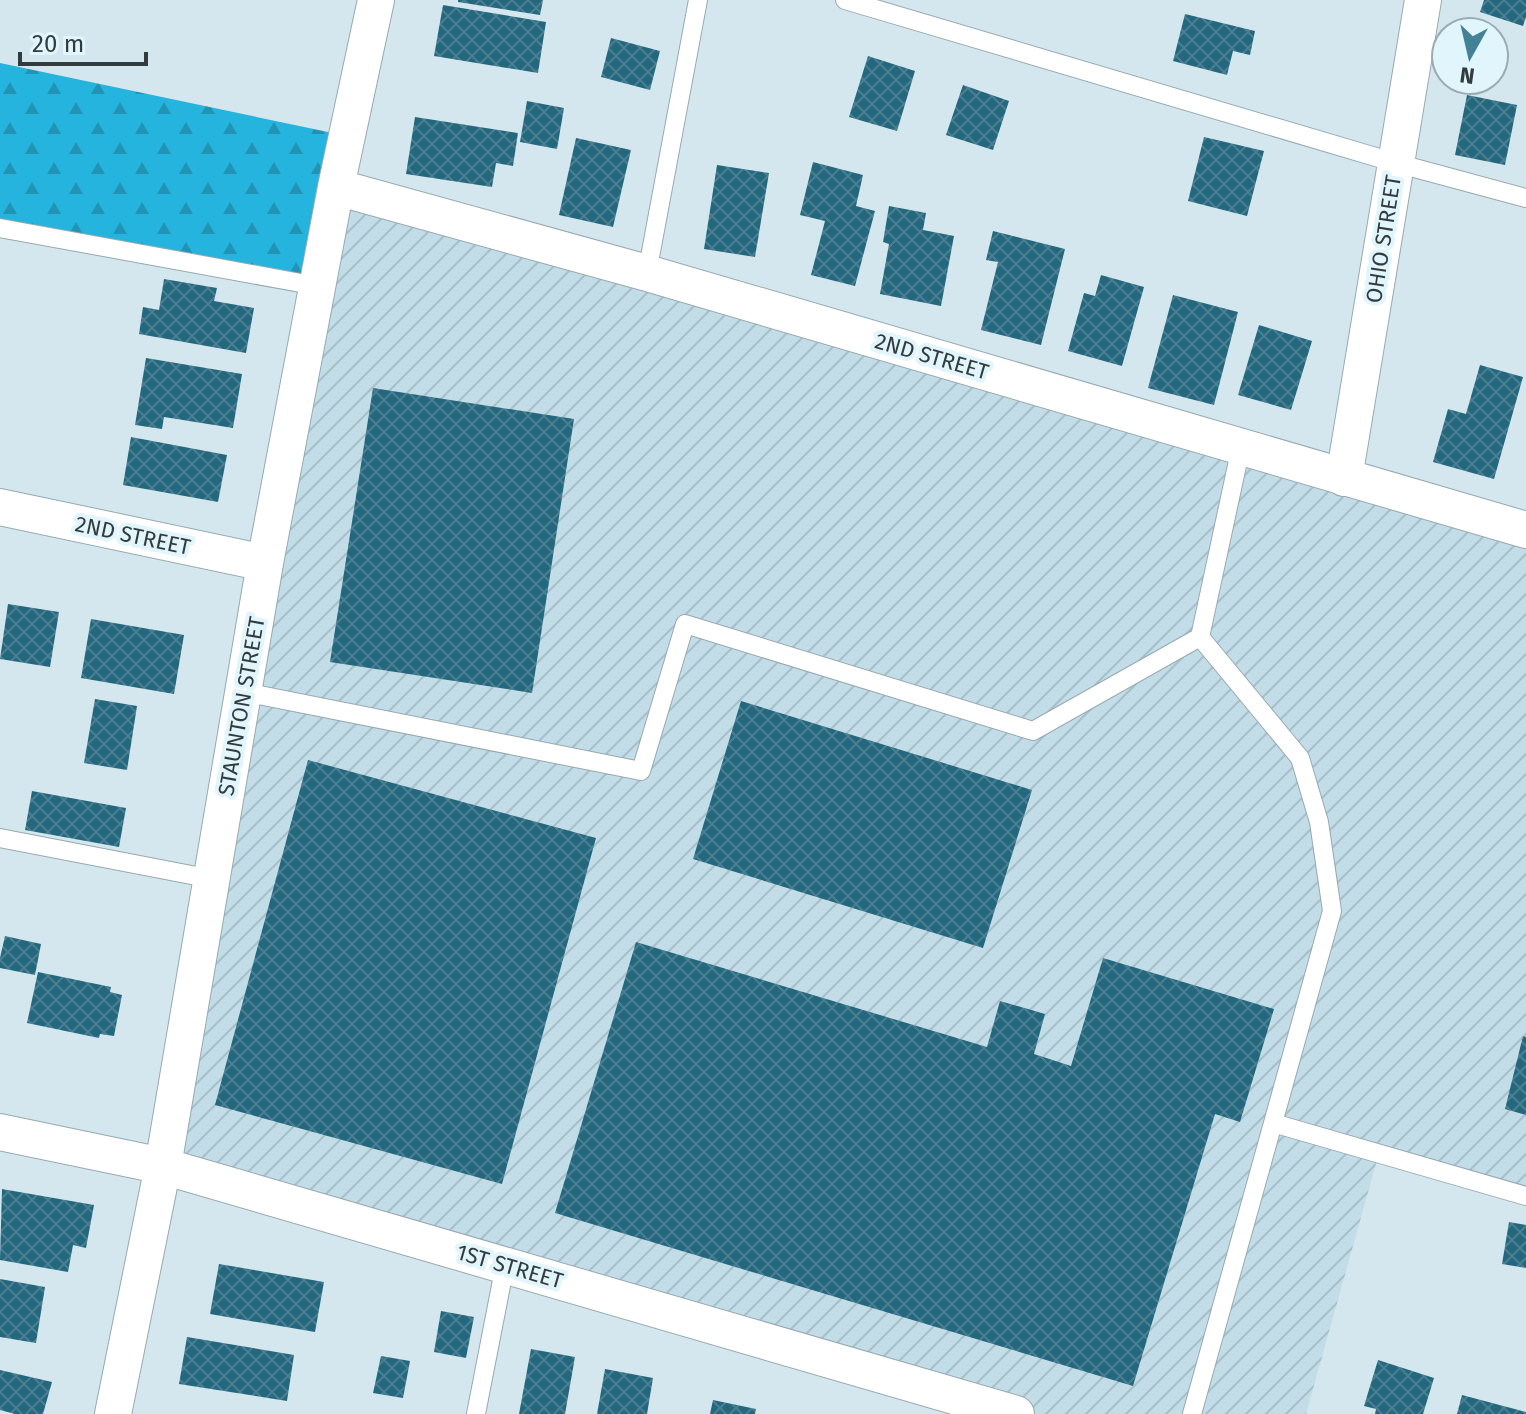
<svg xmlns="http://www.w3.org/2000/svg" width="1526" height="1414" viewBox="0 0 1526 1414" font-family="'Fira Sans',sans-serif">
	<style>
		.industrial { fill: url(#industrial-furrows) }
		.forest { fill: url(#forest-firs) }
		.building { fill: url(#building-cross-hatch) }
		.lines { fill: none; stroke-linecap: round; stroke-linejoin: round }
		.service-casing { stroke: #97a9b0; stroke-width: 20 }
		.minor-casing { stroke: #97a9b0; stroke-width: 38 }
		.service { stroke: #fff; stroke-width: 18 }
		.minor { stroke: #fff; stroke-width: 36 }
		.labels { text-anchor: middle; stroke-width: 8; stroke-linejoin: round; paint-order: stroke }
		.street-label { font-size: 22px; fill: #343b3e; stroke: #e1f5fc }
	</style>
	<defs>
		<pattern id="industrial-furrows" width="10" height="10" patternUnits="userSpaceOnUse" patternTransform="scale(2)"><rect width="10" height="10" fill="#c2dde8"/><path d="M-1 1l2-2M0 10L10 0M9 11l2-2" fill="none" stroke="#a7bfc8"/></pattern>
		<pattern id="forest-firs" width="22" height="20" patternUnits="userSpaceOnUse" patternTransform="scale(2)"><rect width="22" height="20" fill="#25b4dd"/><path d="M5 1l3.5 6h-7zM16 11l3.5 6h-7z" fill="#2194b5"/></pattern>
		<pattern id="building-cross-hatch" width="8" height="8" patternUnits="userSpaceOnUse" patternTransform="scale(2)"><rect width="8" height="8" fill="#23687e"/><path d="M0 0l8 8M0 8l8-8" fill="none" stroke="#4b7f90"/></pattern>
	</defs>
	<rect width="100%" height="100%" fill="#d4e7ef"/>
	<!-- industrial -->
	<path class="industrial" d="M336 187 1526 530V1196L1379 1153 1306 1414H1016L163 1166Z"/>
	<!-- forest -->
	<path class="forest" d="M0 63 347 136 317 286 0 228Z"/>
	<!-- building -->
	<path class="building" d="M458 0H543L540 15 458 2Z
		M1484 0H1526V17L1523 26 1480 12Z
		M443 5 546 22 538 73 434 56Z
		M1185 14 1255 31 1250 55 1233 51 1227 75 1173 61Z
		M611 38 660 51 650 90 601 77Z
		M868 56 915 71 897 131 849 117Z
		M963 85 1009 101 993 150 946 135Z
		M1467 95 1517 105 1505 165 1455 155Z
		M527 101 564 108 557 149 520 142Z
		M415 117 518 133 513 166 496 163 492 187 406 174Z
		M1204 137 1264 151 1247 216 1188 201Z
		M576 138 631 150 613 227 559 215Z
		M813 162 863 175 856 206 875 211 855 286 811 275 825 221 800 215Z
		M717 165 769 173 755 257 704 249Z
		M889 206 926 213 923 230 954 236 941 306 880 294 889 244 883 242Z
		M993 231 1065 249 1041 345 981 330 998 262 986 260Z
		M1101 275 1144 287 1122 366 1068 351 1084 293 1095 296Z
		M164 279 217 288 214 301 254 308 246 353 139 334 143 307 159 310Z
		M1173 295 1238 312 1214 405 1148 388Z
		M1259 325 1312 341 1291 410 1238 395Z
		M146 358 242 374 233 428 164 417 162 429 135 425Z
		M1480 365 1523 377 1494 479 1433 462 1448 409 1466 414Z
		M373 388 574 419 532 693 330 662Z
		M131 437 227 455 218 502 123 485Z
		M8 604 59 612 50 667 0 659Z
		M91 619 184 635 174 694 81 678Z
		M95 699 137 706 127 770 84 763Z
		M741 701 1032 790 983 948 693 859Z
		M308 760 596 838 502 1184 215 1105Z
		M32 791 126 808 119 847 25 830Z
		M5 936 41 944 35 975 0 968V958Z
		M636 942 987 1047 1000 1001 1045 1014 1034 1054 1071 1066 1103 958 1274 1009 1240 1122 1215 1114 1133 1386 555 1213Z
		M38 972 111 987 110 992 122 995 114 1036 100 1034 99 1038 27 1023Z
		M1523 1036 1526 1037V1115L1505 1109Z
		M2 1189 94 1205 86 1248 73 1245 68 1272 0 1260Z
		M1509 1222 1526 1225V1268L1502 1264Z
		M219 1264 324 1282 315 1332 210 1314Z
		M0 1279 45 1287 36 1343 0 1337Z
		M441 1311 474 1317 466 1358 434 1352Z
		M187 1337 294 1355 287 1401 179 1384Z
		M531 1349 575 1357 565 1414H519Z
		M381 1356 410 1361 403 1398 373 1393Z
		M1378 1360 1434 1378 1423 1414H1375L1376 1409 1364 1406Z
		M605 1369 653 1378 647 1414H597Z
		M0 1370 52 1382 43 1414H15L0 1410Z
		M1462 1395 1526 1412V1414H1457Z
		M713 1400 756 1409 755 1414H710Z"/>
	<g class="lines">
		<defs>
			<path id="service" d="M845 0 1396 163 1526 198
				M0 228 317 286
				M647 273 698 0
				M244 692 641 771 685 624 1033 731 1200 637
				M0 838 212 879
				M1273 1123 1526 1196
				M476 1414 505 1265
				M1192 1414 1332 911 1319 822 1300 758 1200 637 1241 447"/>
			<path id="minor" d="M336 187 647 273 1526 530
				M1344 478 1423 0
				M0 507 265 563
				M0 1132 163 1166 1016 1414
				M113 1414 163 1166 265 563 336 187 376 0"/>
		</defs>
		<!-- service casing -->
		<use href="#service" class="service-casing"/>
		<!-- minor casing -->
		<use href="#minor" class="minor-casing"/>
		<!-- service -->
		<use href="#service" class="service"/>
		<!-- minor -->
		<use href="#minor" class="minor"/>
	</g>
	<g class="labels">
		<!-- street labels -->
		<g class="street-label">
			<text transform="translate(1383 239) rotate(-81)" y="8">OHIO STREET</text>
			<text transform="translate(932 356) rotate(16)" y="8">2ND STREET</text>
			<text transform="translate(133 535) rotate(12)" y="8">2ND STREET</text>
			<text transform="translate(241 706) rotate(-80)" y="8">STAUNTON STREET</text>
			<text transform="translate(510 1266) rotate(16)" y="8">1ST STREET</text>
		</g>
	</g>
	<!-- north arrow -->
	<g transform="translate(1470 56) rotate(188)"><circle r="38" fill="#e1f5fc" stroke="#9cabb0" stroke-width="2"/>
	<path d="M0-6L14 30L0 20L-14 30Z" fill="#438197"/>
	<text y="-12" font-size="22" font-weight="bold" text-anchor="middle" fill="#343b3e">N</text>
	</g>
	<!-- scale -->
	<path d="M20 52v12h126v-12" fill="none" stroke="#343b3e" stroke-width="4"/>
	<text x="32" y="52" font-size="24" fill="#343b3e" stroke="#e1f5fc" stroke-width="6" paint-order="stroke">20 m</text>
</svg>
